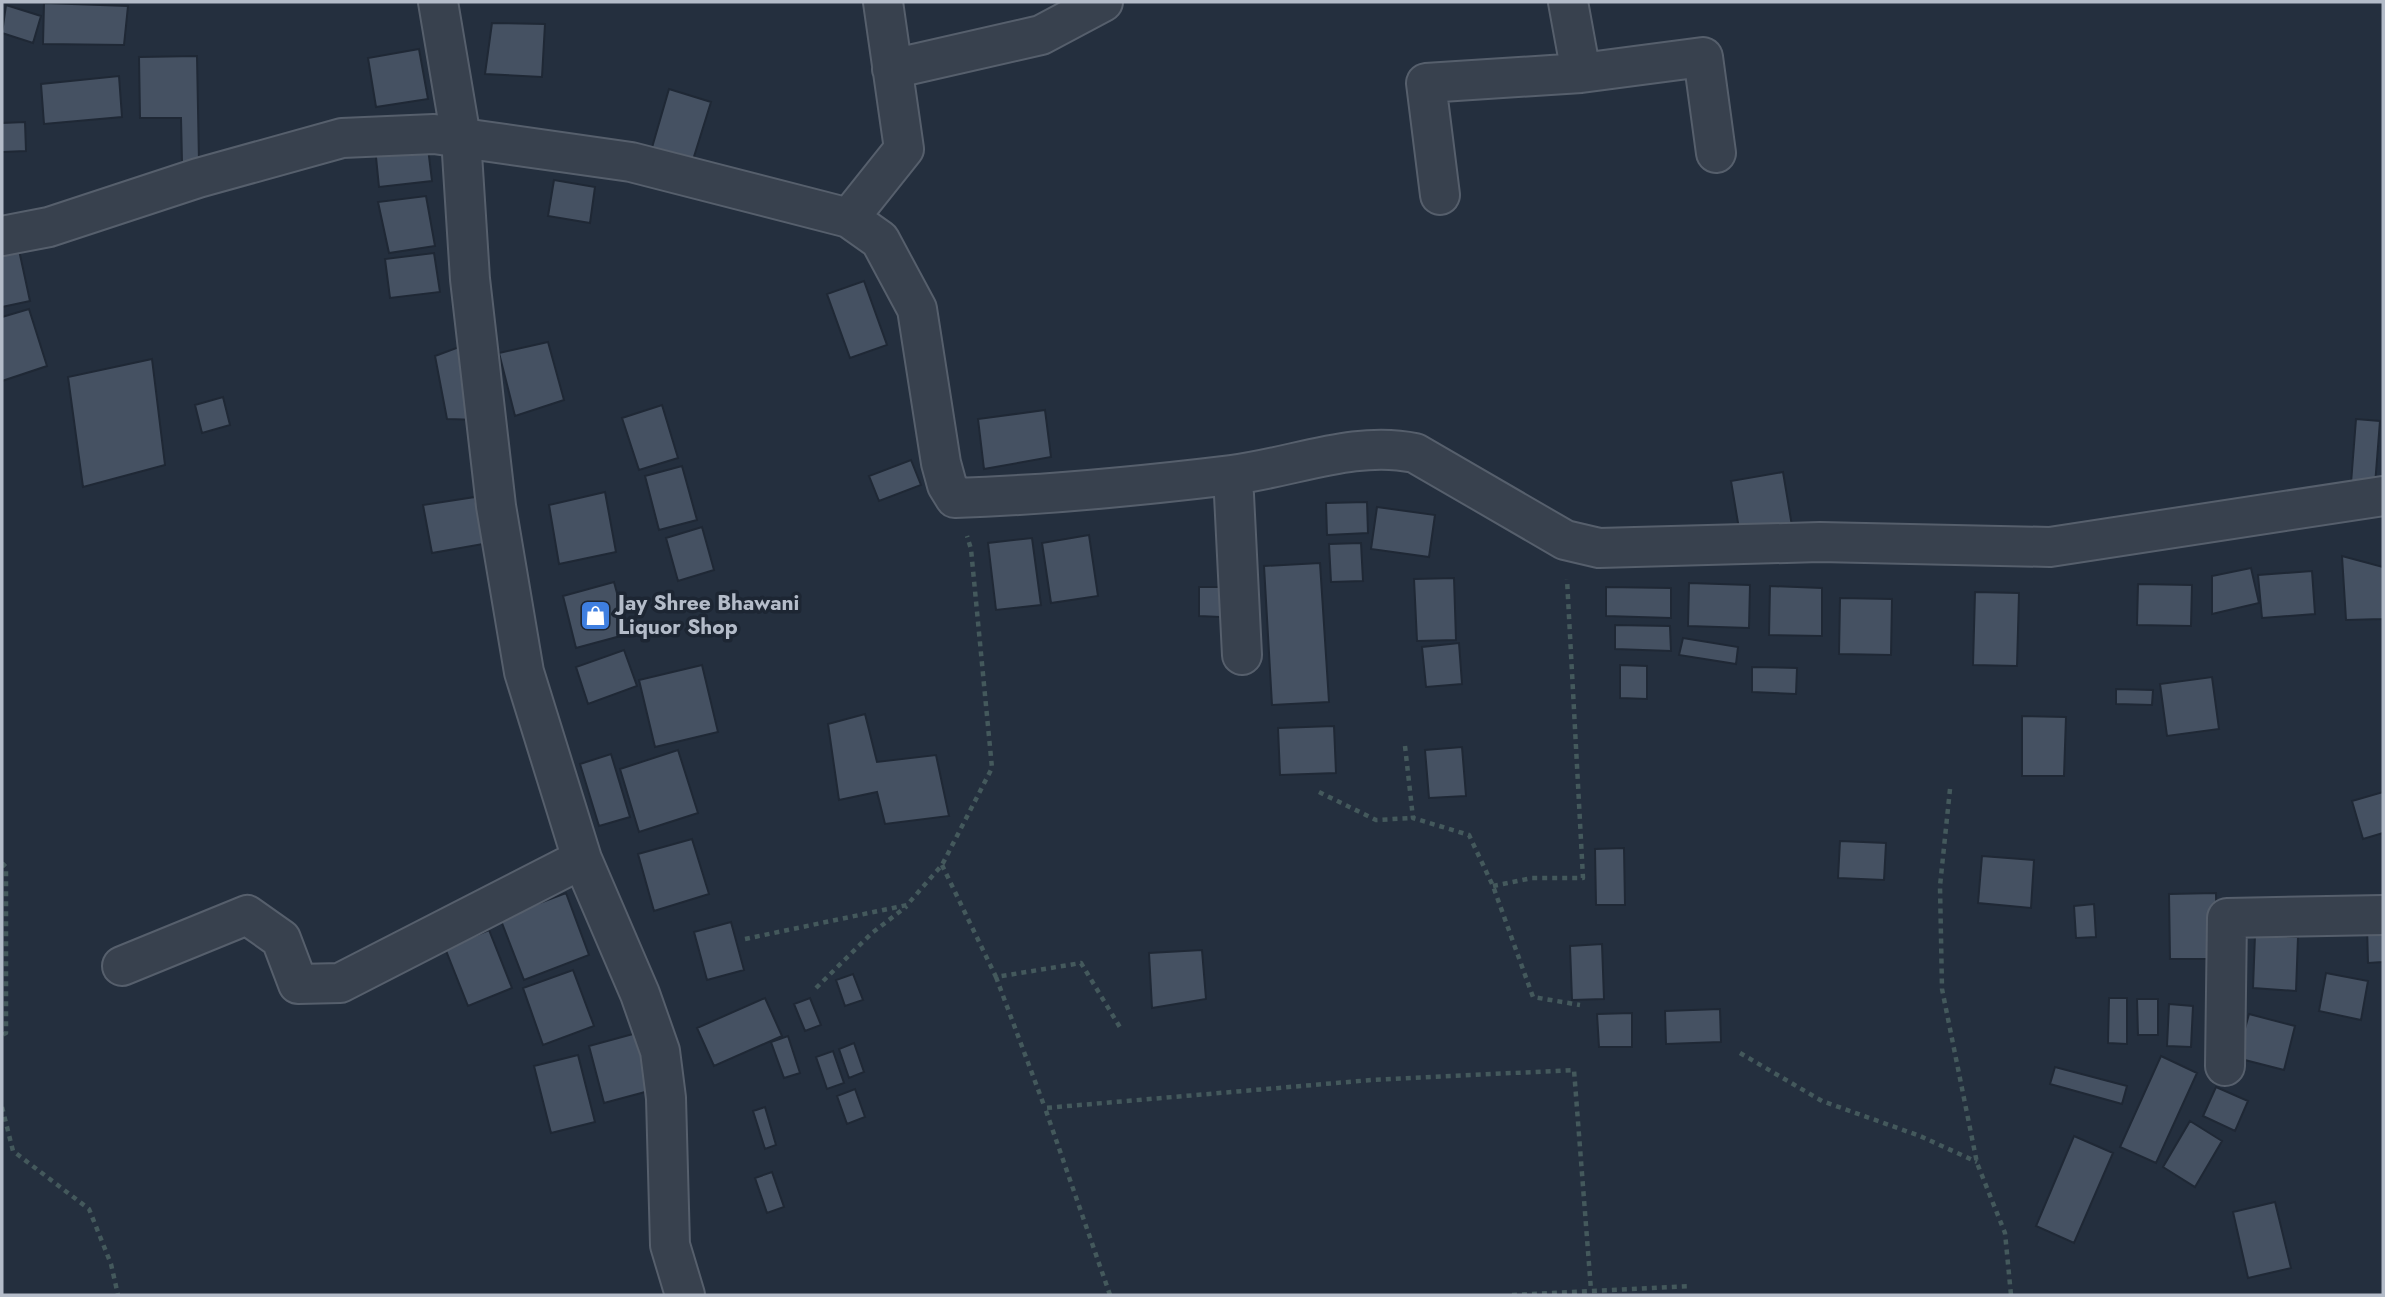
<svg xmlns="http://www.w3.org/2000/svg" width="2385" height="1297" viewBox="0 0 2385 1297" font-family="Jost,sans-serif">
	<style>
		.building { fill: #455162; stroke: #1f2835; stroke-width: 2 }
		.lines { fill: none; stroke-linecap: round; stroke-linejoin: round }
		.minor-casing { stroke: #565f6c; stroke-width: 42 }
		.path { stroke: #44595c; stroke-width: 4.5; stroke-dasharray: 5 5; stroke-linecap: butt }
		.minor { stroke: #38414e; stroke-width: 38 }
		.labels { text-anchor: middle; stroke-width: 7; stroke-linejoin: round; paint-order: stroke }
		.poi-label { font-size: 21px; font-weight: bold; fill: #b4bcc9; stroke: #1d2633; text-anchor: start }
	</style>
	<rect width="100%" height="100%" fill="#242f3e"/>
	<!-- building -->
	<path class="building" d="M44 3 128 6 124 45 43 44Z
		M6 5 41 16 33 43 2 33Z
		M492 23 545 24 542 77 485 74Z
		M419 49 428 99 376 107 368 58Z
		M197 56 199 162H182L181 118H140L139 57Z
		M119 76 122 117 44 124 41 84Z
		M669 89 711 102 692 163 651 151Z
		M25 122 26 151 2 152V123Z
		M427 140 432 181 379 187 375 147Z
		M554 180 595 187 590 223 548 216Z
		M426 196 435 246 389 253 378 202Z
		M19 250 30 301 2 307V254Z
		M434 253 440 292 390 298 385 259Z
		M864 281 887 345 850 358 827 294Z
		M29 309 47 366 2 381V317Z
		M548 342 564 400 515 416 499 353Z
		M467 344 479 420 447 419 435 356Z
		M152 359 165 465 83 487 68 377Z
		M223 397 230 425 202 433 195 405Z
		M662 405 678 458 639 470 622 418Z
		M1045 410 1051 457 984 469 978 419Z
		M2356 419 2380 421 2375 485 2351 483Z
		M911 460 921 485 879 501 869 476Z
		M682 466 697 520 659 530 645 476Z
		M1783 472 1792 526 1740 535 1731 481Z
		M605 492 616 552 559 564 549 505Z
		M475 497 483 544 432 553 423 505Z
		M1367 502 1368 533 1327 535 1326 503Z
		M1377 507 1435 515 1429 557 1371 549Z
		M702 527 714 570 678 581 666 538Z
		M1089 535 1098 596 1051 603 1042 543Z
		M1032 538 1041 605 996 610 988 543Z
		M1361 543 1363 581 1331 582 1329 544Z
		M2342 556 2383 567V619L2346 620Z
		M1320 563 1329 702 1272 705 1264 566Z
		M2251 568 2259 603 2212 614V576Z
		M2312 571 2315 614 2262 618 2258 575Z
		M1454 578 1456 640 1417 641 1414 579Z
		M614 582 628 634 576 648 563 596Z
		M1689 583 1750 585 1749 628 1688 626Z
		M2138 584 2192 585 2191 626 2137 625Z
		M1770 586 1822 588V636L1769 635Z
		M1199 587H1220V617L1199 616Z
		M1606 587 1671 588V618L1606 616Z
		M1975 592 2019 593 2017 666 1973 665Z
		M1840 598 1892 599 1891 655 1839 654Z
		M1615 625 1670 626 1671 651 1615 649Z
		M1683 638 1738 647 1736 664 1679 655Z
		M1459 643 1462 684 1426 687 1422 647Z
		M624 650 637 686 588 704 576 667Z
		M702 665 718 732 655 747 639 680Z
		M1620 665 1647 666V699L1620 698Z
		M1752 667 1797 668 1796 694 1752 692Z
		M2212 677 2219 729 2167 736 2160 684Z
		M2116 689 2153 690 2152 705 2116 704Z
		M865 714 877 762 936 755 949 816 885 824 877 792 839 800 828 724Z
		M2022 716 2066 717 2064 776H2022Z
		M1334 726 1336 773 1280 775 1278 728Z
		M1462 747 1466 796 1429 798 1425 750Z
		M678 750 698 813 639 832 620 769Z
		M611 754 630 817 599 826 580 764Z
		M2383 792V833L2363 839 2352 801Z
		M692 839 709 894 654 911 638 854Z
		M1840 841 1886 843 1884 880 1838 878Z
		M1624 848 1625 905H1596L1595 849Z
		M1982 856 2034 860 2031 908 1978 903Z
		M566 893 589 955 524 980 500 918Z
		M2216 893 2217 959H2170L2169 894Z
		M2094 904 2096 937 2076 938 2074 906Z
		M731 922 744 970 707 980 694 932Z
		M2367 926H2383V962L2368 963Z
		M489 930 512 988 468 1006 445 948Z
		M2255 935 2298 937 2296 991 2253 988Z
		M1602 944 1604 999 1572 1000 1570 946Z
		M1202 950 1206 999 1152 1008 1149 953Z
		M573 970 594 1026 543 1045 523 988Z
		M2326 973 2368 981 2361 1020 2319 1011Z
		M853 974 863 1000 845 1006 836 980Z
		M765 998 782 1036 714 1066 697 1028Z
		M810 998 821 1025 805 1031 794 1004Z
		M2109 998H2127V1044L2108 1043Z
		M2137 999H2158V1035H2138Z
		M2169 1004 2193 1006 2191 1047 2167 1046Z
		M1720 1009 1721 1042 1666 1044 1665 1011Z
		M1632 1013V1047H1599L1597 1014Z
		M2249 1014 2295 1026 2284 1070 2237 1058Z
		M644 1031 660 1088 604 1103 589 1046Z
		M788 1036 800 1073 784 1078 771 1042Z
		M854 1043 864 1072 849 1078 839 1049Z
		M833 1051 844 1083 827 1089 816 1057Z
		M578 1055 595 1122 551 1133 534 1066Z
		M2161 1056 2197 1073 2156 1163 2120 1147Z
		M2055 1067 2127 1086 2122 1104 2050 1084Z
		M2216 1087 2248 1101 2235 1131 2203 1116Z
		M855 1089 865 1117 847 1124 837 1096Z
		M765 1107 776 1145 765 1149 753 1111Z
		M2190 1121 2222 1141 2195 1187 2163 1167Z
		M2074 1136 2113 1153 2074 1243 2036 1226Z
		M772 1172 784 1207 767 1213 755 1178Z
		M2275 1202 2291 1268 2248 1278 2233 1212Z"/>
	<g class="lines">
		<defs>
			<path id="minor" d="M438 2 461 138 470 279 496 506 524 672 582 859 640 994 660 1051 666 1098 670 1245 685 1295
				M892 69 1041 35 1103 2
				M1581 73 1703 57 1716 153
				M1440 195 1426 83 1581 73 1568 2
				M849 218 904 149 883 2
				M2 236 49 227 198 178 342 138 434 134 631 162 849 218 880 240 917 309 941 463 947 485 955 498C1047 495 1140 486 1231 475 1292 468 1354 440 1415 453L1565 540 1599 548 1820 542 2050 547 2383 496
				M1233 475 1242 655
				M122 966 247 915 281 939 298 984 340 983 582 859
				M2225 1066 2227 918 2383 915"/>
		</defs>
		<!-- minor casing -->
		<use href="#minor" class="minor-casing"/>
		<!-- path -->
		<path class="path" d="M1405 746 1413 818 1469 835 1493 886 1533 997 1580 1005
			M1950 789 1940 886 1942 989 1977 1163 2005 1233 2011 1295
			M1319 792 1376 820 1413 818
			M2 863 6 867V1033L2 1035
			M942 865 996 977 1081 963 1121 1029
			M1493 886 1532 878H1583L1567 579
			M745 939 907 905 942 865 992 768 971 549 967 536
			M996 977 1045 1108
			M816 988 872 933 907 906
			M1740 1053 1822 1101 1920 1136 1977 1162
			M2 1107 13 1151 89 1209 111 1264 118 1295
			M1110 1295 1045 1108 1371 1080 1574 1070 1591 1290
			M1512 1295 1690 1286"/>
		<!-- minor -->
		<use href="#minor" class="minor"/>
	</g>
	<!-- icons -->
	<defs>
		<symbol id="shop-square" viewBox="-11 -11 22 22"><rect x="-9" y="-9" width="18" height="18" rx="4" fill="#3f7fe0" stroke="#1d2633"/><path d="M-5-2.5h2.3a2.7 3.5 0 0 1 5.4 0H5L5.5 6h-11ZM-1.5-2.5h3a1.5 2.3 0 0 0-3 0Z" fill="#fff"/></symbol>
	</defs>
	<g fill-rule="evenodd">
		<use href="#shop-square" x="578" y="598" width="35" height="35"/>
	</g>
	<g class="labels">
		<!-- poi labels -->
		<g class="poi-label">
			<text x="618" y="610">Jay Shree Bhawani<tspan x="618" dy="24">Liquor Shop</tspan></text>
		</g>
	</g>
	<!-- border -->
	<rect width="2385" height="1297" fill="none" stroke="#b4bcc9" stroke-width="7"/>
</svg>
